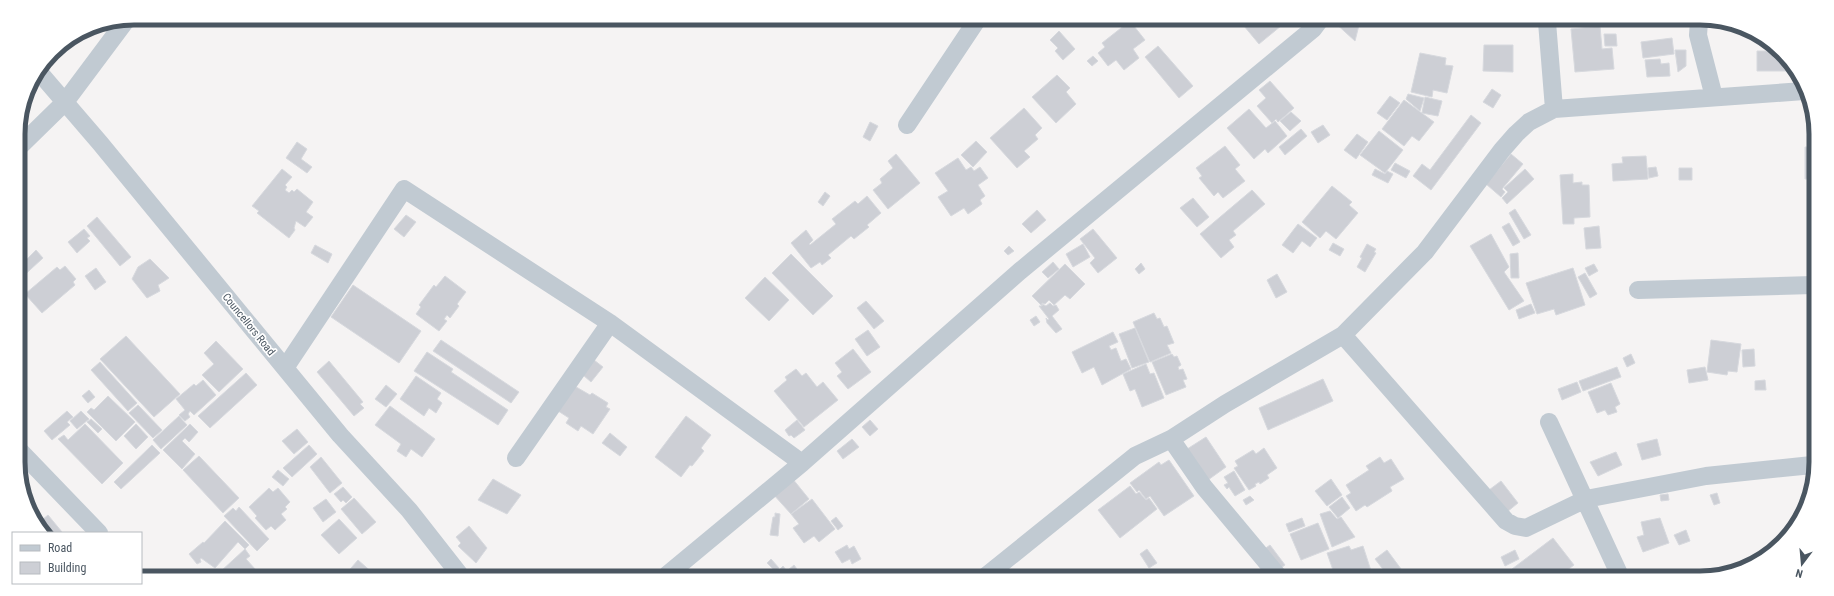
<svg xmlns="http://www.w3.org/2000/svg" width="1834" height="596" viewBox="0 0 1834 596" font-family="'Roboto Condensed',sans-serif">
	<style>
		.building { fill: #cdcfd5; stroke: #d7d9de }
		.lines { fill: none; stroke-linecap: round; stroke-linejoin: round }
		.minor { stroke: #c1cad2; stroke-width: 18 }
		.labels { text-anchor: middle; stroke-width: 3.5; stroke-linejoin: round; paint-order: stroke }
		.street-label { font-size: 11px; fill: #4a5661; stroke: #fff }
		.rim { fill: none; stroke: #4a5661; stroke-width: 5 }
	</style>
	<rect width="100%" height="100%" fill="#f5f3f3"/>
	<!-- building -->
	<path class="building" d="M1130 21 1145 40 1133 49 1139 58 1124 70 1116 60 1108 66 1098 53 1105 47 1102 43Z
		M1250 21H1287L1259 44 1244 26Z
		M1333 21H1360L1355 41Z
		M1712 22H1730L1733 24 1712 25Z
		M1600 26 1602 49 1612 48 1614 69 1575 72 1571 29Z
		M1059 31 1075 49 1063 60 1055 51 1058 48 1050 40Z
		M1604 34H1616L1617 46H1605Z
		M1672 38 1674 54 1643 58 1641 42Z
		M1484 45H1513V72L1483 71Z
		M1158 46 1193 86 1179 98 1145 57Z
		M1675 50H1686V66L1678 72Z
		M1757 51H1774V58H1786V71H1757Z
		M1420 53 1446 58 1445 65 1453 66 1447 93 1433 90 1432 97 1411 92Z
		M1093 56 1098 61 1092 66 1087 61Z
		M1660 59 1661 64 1669 63 1670 76 1647 77 1645 60Z
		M1057 75 1070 88 1066 92 1076 104 1056 123 1032 97Z
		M1270 81 1294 108 1278 122 1276 119 1272 123 1257 106 1266 98 1259 90Z
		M1492 89 1501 95 1493 108 1483 102Z
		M1408 94 1424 98 1420 111 1406 99Z
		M1390 96 1400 103 1387 120 1377 113Z
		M1425 97 1442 101 1438 116 1422 113Z
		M1404 100 1434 122 1419 141 1412 136 1404 146 1382 129Z
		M1024 108 1042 128 1035 135 1038 139 1024 151 1030 157 1017 168 990 138Z
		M1249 109 1266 128 1275 121 1287 136 1268 153 1265 149 1254 159 1227 128Z
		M1291 112 1301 121 1290 131 1280 121Z
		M1471 115 1481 123 1431 190 1413 176 1422 164 1430 170Z
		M870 122 878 126 870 141 863 137Z
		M1323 125 1330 135 1318 143 1311 132Z
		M1301 129 1307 136 1285 155 1279 147Z
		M1379 131 1403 150 1385 173 1360 155Z
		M1357 134 1368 142 1356 159 1344 150Z
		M1810 138H1814L1813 179H1805V147H1810Z
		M976 141 987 152 973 167 961 155Z
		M297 142 307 149 301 159 312 167 307 173 286 158Z
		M1225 146 1240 165 1235 169 1245 181 1223 198 1218 192 1214 196 1199 178 1202 176 1196 168Z
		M896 154 920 183 888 209 873 190 882 183 880 179 893 168 888 161Z
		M1511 154 1523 164 1502 189 1505 192 1501 197 1486 184Z
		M1646 156 1648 179 1613 181 1612 164 1623 163 1622 157Z
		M958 158 966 170 971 167 974 171 980 167 988 178 978 185 985 196 980 200 982 204 968 214 964 208 951 216 938 197 948 191 935 173Z
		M1395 163 1410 171 1406 178 1391 170Z
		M1656 167 1658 176 1649 178 1648 168Z
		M1679 168H1692V180H1679Z
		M282 169 292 177 285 185 287 187 285 190 289 193 292 190 294 192 297 189 313 202 306 212 313 217 305 227 296 221 294 228 295 230 289 238 257 213 259 211 252 206Z
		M1375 169 1385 174 1387 171 1393 174 1388 183 1372 175Z
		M1525 169 1534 179 1507 204 1502 198 1508 192 1504 188Z
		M1573 174V183L1582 182V185H1589L1590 217 1574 218V224H1563L1560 175Z
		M1332 186 1352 202 1349 205 1358 213 1336 239 1326 231 1320 238 1302 222Z
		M1252 190 1265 204 1233 231 1236 235 1229 240 1234 247 1221 258 1200 234Z
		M825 192 830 196 823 206 818 202Z
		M867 196 881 213 867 225 869 227 854 239 851 236 828 255 831 258 822 265 820 262 811 268 791 243 806 230 813 240 809 244 810 245 836 224 832 219 855 201 858 204Z
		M1193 198 1209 217 1197 227 1180 208Z
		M1515 209 1531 235 1524 239 1509 213Z
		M1037 210 1046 220 1031 233 1022 224Z
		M406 215 416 222 404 237 394 229Z
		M97 217 131 257 120 266 87 226Z
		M1509 223 1520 242 1513 246 1502 227Z
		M1298 224 1317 238 1310 247 1302 241 1293 253 1282 245Z
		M1599 226 1601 248 1586 249 1584 228Z
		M84 229 90 236 87 238 90 241 77 253 68 242Z
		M1093 229 1117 258 1098 273 1090 263 1095 258 1080 239Z
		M1491 234 1509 267 1504 272 1524 301 1509 310 1470 246Z
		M1333 243 1344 249 1340 256 1329 250Z
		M1083 244 1090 257 1073 267 1066 254Z
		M1367 244 1376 249 1374 252 1376 253 1365 272 1357 267 1362 258 1360 257Z
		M315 245 332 254 328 263 311 253Z
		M1009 246 1014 251 1008 255 1004 251Z
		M36 250 43 258 19 280V261L22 264Z
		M1518 253 1519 278H1511L1510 254Z
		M791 254 833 296 813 315 772 273Z
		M150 259 169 278 158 285 160 291 147 298 132 279 138 267Z
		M1053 262 1059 269 1048 278 1042 272Z
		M1141 263 1145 269 1139 274 1135 269Z
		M1065 264 1085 284 1070 299 1065 295 1054 305 1049 300 1045 304 1042 303V306L1032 296Z
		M1594 264 1598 271 1589 276 1585 268Z
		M65 266 76 279 73 282 75 285 42 313 25 294 57 267 60 270Z
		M96 268 106 282 95 290 85 276Z
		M1573 268 1585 305 1556 315 1554 309 1537 314 1526 283Z
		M1585 273 1597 294 1590 298 1578 277Z
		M1277 274 1287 292 1276 298 1267 280Z
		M445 276 466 292 457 304 459 306 450 318 447 315 444 319 447 321 439 331 416 314 421 307 419 305 434 285 436 287Z
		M765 277 789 300 769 321 745 298Z
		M353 285 421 331 399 363 331 317Z
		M866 301 884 321 874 329 857 308Z
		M1050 303 1053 306 1056 305 1059 310 1052 316 1062 329 1056 333 1047 323 1046 318 1048 320 1049 319 1039 306H1042V304L1046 306Z
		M1531 304 1535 313 1519 319 1516 310Z
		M1812 307 1813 344H1811Z
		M1154 313 1157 319 1160 318 1164 327 1167 326 1174 343 1167 345 1171 353 1150 362 1133 322Z
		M1036 316 1040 322 1034 326 1030 320Z
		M1135 328 1149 362 1132 368 1119 334Z
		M868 330 880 347 867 356 855 339Z
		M1113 332 1118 342 1109 346 1111 350 1116 348 1121 361 1126 359 1131 369 1102 385 1094 367 1082 373 1072 352Z
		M126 336 180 394 154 417 100 359Z
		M441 340 519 392 511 403 433 351Z
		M1711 340 1741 344 1737 372 1728 371 1727 375 1707 372Z
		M216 341 243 369 219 392 202 375 214 364 204 353Z
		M853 349 871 372 848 389 837 376 842 372 835 363Z
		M1754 349 1755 366 1743 367 1742 350Z
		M427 352 453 369 451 372 508 410 498 425 414 371Z
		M1172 354 1174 357 1177 356 1181 365 1178 367 1179 370 1183 369 1187 379 1183 380 1186 387 1166 395 1152 362Z
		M1631 354 1635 363 1627 367 1623 358Z
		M1808 357H1813V373H1809Z
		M594 360 603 367 591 382 583 375Z
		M329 361 363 402 360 404 364 408 354 416 317 372Z
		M100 362 137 403 128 411 91 370Z
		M1146 364 1150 374 1154 373 1164 398 1142 407 1135 389 1130 391 1123 374Z
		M1617 367 1621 377 1583 391 1579 381Z
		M1705 367 1708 380 1689 383 1687 370Z
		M796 369 802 376 806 373 817 387 823 382 838 400 804 427 774 391 787 380 785 377Z
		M246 373 257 385 210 428 198 416Z
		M416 376 441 393 437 399 442 403 436 413 429 408 424 416 400 399Z
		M1323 379 1333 401 1268 430 1259 408Z
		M203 380 216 395 194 415 190 411 188 414 190 417 185 421 179 415 185 410 176 399 194 384 196 386Z
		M1765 380 1766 390H1755V381Z
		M1577 382 1581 392 1562 400 1558 389Z
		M1611 383 1620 404 1615 407 1617 412 1608 415 1605 410 1597 413 1588 392Z
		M571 384 590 395 592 393 608 403 606 407 610 409 593 434 581 426 578 431 566 423 569 418 555 409Z
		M386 385 397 394 386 407 375 399Z
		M89 390 95 397 88 403 82 396Z
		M108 396 135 422 116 441 87 412 91 408 94 410Z
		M138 405 162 430 153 438 129 413Z
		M390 406 435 439 422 457 411 449 406 457 397 451 401 444 375 425Z
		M67 411 73 417 67 422 70 425 52 440 44 431Z
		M81 411 89 419 77 429 70 421Z
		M179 416 187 425 161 449 153 440Z
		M686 416 711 435 701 448 704 451 692 466 690 465 681 477 655 457Z
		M91 419 102 429 98 433 87 422Z
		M797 420 805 430 794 438 791 435 789 436 785 430Z
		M870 420 878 429 870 436 862 427Z
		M85 424 123 463 102 484 58 439 64 435 68 440Z
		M136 424 148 437 136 449 124 436Z
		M190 424 198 432 189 442 185 438 182 441 195 454 182 469 163 450Z
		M297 429 308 442 294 454 282 441Z
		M610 433 627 447 620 456 602 443Z
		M1206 437 1226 467 1208 480 1184 451Z
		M852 439 859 447 843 459 837 451Z
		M1657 439 1661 455 1642 460 1637 444Z
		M152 445 160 453 121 489 114 482Z
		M309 445 317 454 292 477 283 468Z
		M1264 448 1277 468 1267 475 1269 478 1260 484 1259 482 1255 484 1256 486 1249 490 1234 468 1238 466 1235 461 1253 450 1256 454Z
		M1616 452 1622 465 1598 476 1590 462Z
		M199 456 239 498 223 513 183 470Z
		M321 457 342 483 330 493 310 467Z
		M1380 457 1384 463 1391 459 1404 479 1390 487 1392 491 1367 507 1365 505 1356 511 1346 496 1351 493 1346 485 1369 470 1366 466Z
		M1169 460 1194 496 1164 516 1150 496 1146 499 1139 490 1137 492 1130 483 1159 462 1161 465Z
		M278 470 289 479 283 486 272 477Z
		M1234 471 1245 490 1235 496 1229 487 1227 489 1224 485 1228 483 1224 477Z
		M792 478 809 499 791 514 773 494Z
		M493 479 521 495 507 514 478 500Z
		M1331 479 1342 495 1327 506 1315 491Z
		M1501 481 1518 503 1507 512 1489 490Z
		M1130 486 1136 494 1139 492 1146 500 1149 498 1157 509 1120 538 1098 510Z
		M343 487 352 497 346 503 343 500 341 502 334 494Z
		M269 488 273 492 278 488 290 502 285 507 287 509 281 514 286 520 275 530 271 526 266 530 255 518 257 516 249 507Z
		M1717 493 1720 503 1714 505 1710 495Z
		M1668 494 1669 500 1661 501 1660 495Z
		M1250 496 1254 500 1246 505 1243 500Z
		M1342 497 1350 508 1338 518 1329 507Z
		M354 498 376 522 362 534 341 509Z
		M326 499 336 512 323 522 313 508Z
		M812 499 835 529 819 542 814 536 804 543 793 528 799 524 791 514Z
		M239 507 269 539 257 551 224 516 233 508 236 511Z
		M1330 511 1337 519 1341 517 1355 537 1332 547 1320 514Z
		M775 513 780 514 778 536 770 535 773 517H775Z
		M48 515 62 532 61 533H52L42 520Z
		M836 517 843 526 838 530 831 521Z
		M1302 518 1305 526 1289 532 1286 524Z
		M1660 518 1669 543 1643 552 1637 537 1644 535 1641 522Z
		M339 519 357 538 339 554 321 535Z
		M225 521 249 545 245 549 238 542 215 568 201 558 200 559 201 562 197 564 189 554 203 542 204 543Z
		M1318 523 1329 549 1301 560 1290 534Z
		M469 526 487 548 476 563 458 546 461 543 456 537Z
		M1686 530 1690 541 1679 545 1674 535Z
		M1553 538 1574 565 1558 577H1518L1512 569Z
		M847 545 849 549 854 546 861 559 852 564 850 559 842 563 835 552Z
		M1270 545 1285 565 1278 570 1263 550Z
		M1349 546 1351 550 1363 546 1373 577H1342L1340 570 1334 573 1327 553Z
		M245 549 250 556 246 559 256 570 251 574H222L220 572Z
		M1147 549 1157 563 1149 568 1140 554Z
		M1387 550 1404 573 1398 577H1389L1375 559Z
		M1515 550 1519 559 1505 566 1501 557Z
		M771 559 779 568 775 571 767 563Z
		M358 560 375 575H345Z
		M794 565 802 576H781Z
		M783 566 786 570 778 576 776 573Z"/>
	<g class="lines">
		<!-- minor -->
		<path class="minor" d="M1699 22 1698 35 1714 97
			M39 72 100 143 340 435 409 510 460 575
			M1554 109 1804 91
			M907 125 977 20
			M18 148 65 102 127 19
			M1638 290 1813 285
			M1343 335 1506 521 1515 526 1526 528 1586 499 1706 476 1812 465
			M285 368 404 189 610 323 802 463
			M1549 422 1621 578
			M1171 439 1204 487 1279 577
			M20 451 99 533
			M516 458 610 323
			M667 575 802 463 1020 271 1313 29 1319 21
			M986 576 1135 456 1171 439 1225 404 1343 335 1425 252 1502 150 1516 134 1529 122 1554 109 1547 22"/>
	</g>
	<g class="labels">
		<!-- street labels -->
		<g class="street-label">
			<text transform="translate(249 324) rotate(51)" y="4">Councellors Road</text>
		</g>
	</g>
	<!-- crop -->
	<path d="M0 0H1834V596H0ZM134 25H1700A109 109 0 0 1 1809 134V462A109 109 0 0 1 1700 571H134A109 109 0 0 1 25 462V134A109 109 0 0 1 134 25Z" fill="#fff" fill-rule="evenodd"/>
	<path class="rim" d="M134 25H1700A109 109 0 0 1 1809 134V462A109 109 0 0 1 1700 571H134A109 109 0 0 1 25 462V134A109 109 0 0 1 134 25Z"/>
	<!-- legend -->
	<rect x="12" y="532" width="130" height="52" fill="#ffffff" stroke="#b7bbc0"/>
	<rect x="20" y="545" width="20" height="6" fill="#c1cad2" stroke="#b7bbc0"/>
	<text x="48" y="552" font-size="12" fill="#4a5661">Road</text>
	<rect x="20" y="562" width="20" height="12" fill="#cdcfd5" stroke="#b7bbc0"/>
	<text x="48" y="572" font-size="12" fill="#4a5661">Building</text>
	<!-- north arrow -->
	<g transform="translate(1802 564) rotate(196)" stroke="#ffffff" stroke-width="3" paint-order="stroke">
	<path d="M0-3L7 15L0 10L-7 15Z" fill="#4a5661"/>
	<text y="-6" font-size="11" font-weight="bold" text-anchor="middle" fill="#4a5661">N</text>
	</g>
</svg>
